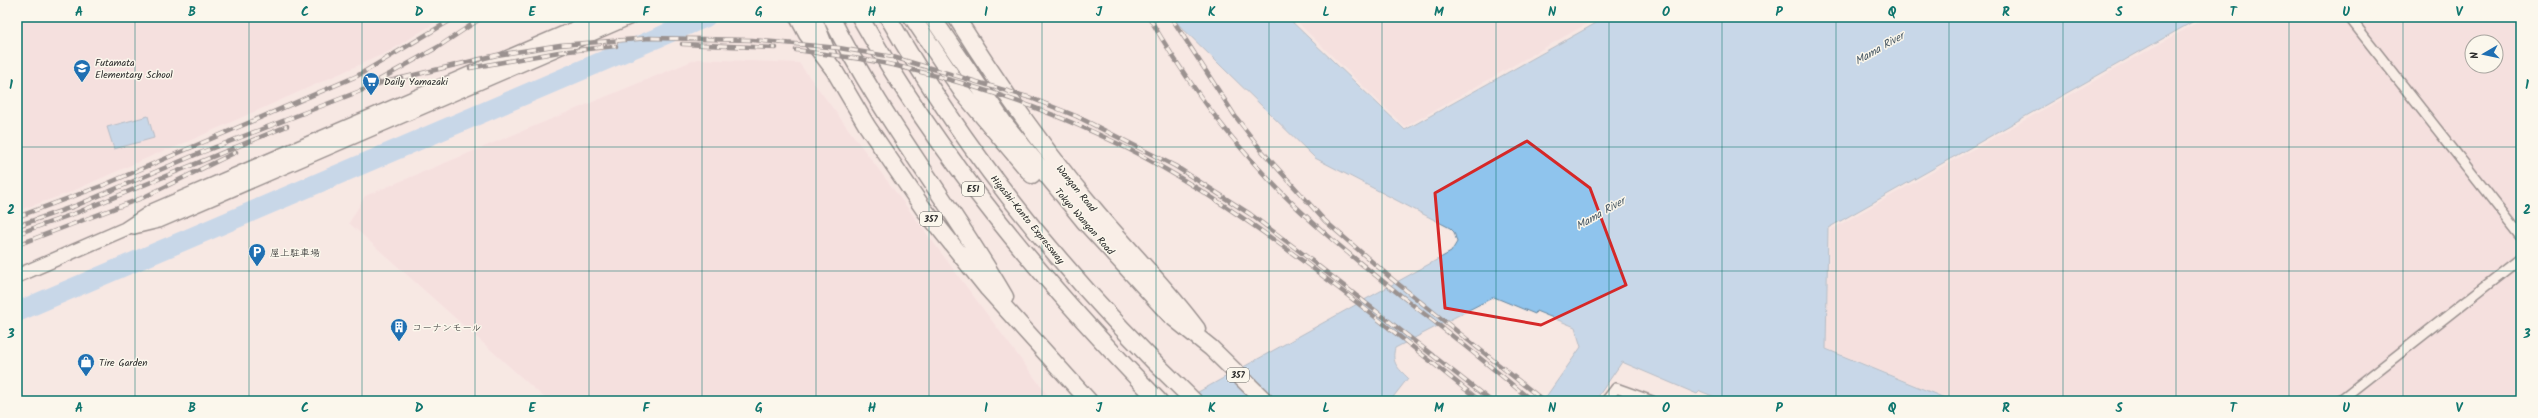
<svg xmlns="http://www.w3.org/2000/svg" width="2538" height="418" viewBox="0 0 2538 418" font-family="Kalam,'Klee One',sans-serif">
	<style>
		.built { fill: #f2d7d8; fill-rule: evenodd }
		.water { fill: #8fc4ed; stroke: #67879f }
		.lines { fill: none; stroke-linecap: round; stroke-linejoin: round }
		.river { stroke: #8fc4ed; stroke-width: 20 }
		.street-casing { stroke: #2b2b2b; stroke-width: 12 }
		.secondary-casing { stroke: #2b2b2b; stroke-width: 16 }
		.highway-casing { stroke: #2b2b2b; stroke-width: 19 }
		.street { stroke: #fbf7ec; stroke-width: 9 }
		.secondary { stroke: #fbf7ec; stroke-width: 13 }
		.highway { stroke: #fbf7ec; stroke-width: 16 }
		.rail-casing { stroke: #2b2b2b; stroke-width: 4.5 }
		.rail { stroke: #fbf7ec; stroke-width: 3; stroke-dasharray: 9; stroke-linecap: butt }
		.marked { fill: none; stroke: #d62828; stroke-width: 3; stroke-linejoin: round }
		.grid { fill: none; stroke: #0f766e; stroke-width: 1; stroke-opacity: 0.55 }
		.labels { text-anchor: middle; stroke-width: 3; stroke-linejoin: round; paint-order: stroke }
		.shield { fill: #fbf7ec; stroke: #696865; stroke-width: 1 }
		.shield-label { font-size: 9px; font-weight: bold; fill: #2b2b2b }
		.poi-label { font-size: 10px; fill: #2b2b2b; stroke: #fbf7ec; text-anchor: start }
		.street-label { font-size: 10px; fill: #2b2b2b; stroke: #fbf7ec }
		.water-label { font-size: 11px; font-style: italic; fill: #495965; stroke: #fbf7ec }
		.neatline { fill: none; stroke: #0f766e; stroke-width: 1.5 }
		.grid-label { font-size: 13px; text-anchor: middle; font-weight: bold; fill: #0f766e }
	</style>
	<rect width="100%" height="100%" fill="#f7e8e3"/>
	<filter id="ink" filterUnits="userSpaceOnUse"><feTurbulence type="fractalNoise" baseFrequency=".025" numOctaves="2"/><feDisplacementMap in="SourceGraphic" scale="8" xChannelSelector="R" yChannelSelector="G"/><feConvolveMatrix kernelMatrix="1 2 1 2 8 2 1 2 1" color-interpolation-filters="sRGB"/></filter>
	<g filter="url(#ink)">
		<!-- built -->
		<path class="built" d="M17 17H444L388 52 169 150H165L68 193 17 211Z
			M1292 17H1599L1405 127Z
			M2207 17H2521V401H1954L1826 348 1830 230ZM2472 42H2496V66H2472Z
			M697 59 799 63 1052 401H548L349 223 365 196Z"/>
		<!-- water -->
		<path class="water" d="M1171 17H1287L1405 130 1607 17H2201L1828 228 1826 349 1952 401H1725L1700 391 1697 394 1622 362 1595 401H1543L1581 347 1575 327 1536 311 1535 314 1494 297 1395 348C1391 363 1398 368 1408 378L1390 401H1182L1451 252 1457 242 1454 232 1450 228 1315 158Z
			M148 116 154 138 114 149 107 127Z"/>
		<g class="lines">
			<!-- river -->
			<path class="river" d="M17 312 706 17"/>
			<defs>
				<path id="street" d="M2349 17 2521 236
					M1606 401 1616 388 1652 401
					M2339 401 2521 258"/>
				<path id="secondary" d="M134 227 159 221 631 17
					M17 276 125 229 154 210 601 17"/>
				<path id="highway" d="M798 17 807 34 834 70 867 126 923 208 988 289 1089 401
					M813 17 828 55
					M831 17C880 116 950 202 1005 297
					M860 17C941 160 1045 284 1159 401
					M888 17C969 159 1076 288 1194 401
					M912 17 963 93 1032 175
					M932 17 1004 123 1084 221 1170 315 1211 348 1265 401
					M956 17C998 84 1043 149 1094 209 1128 250 1166 287 1197 329"/>
			</defs>
			<!-- street casing -->
			<use href="#street" class="street-casing"/>
			<!-- secondary casing -->
			<use href="#secondary" class="secondary-casing"/>
			<!-- highway casing -->
			<use href="#highway" class="highway-casing"/>
			<!-- street -->
			<use href="#street" class="street"/>
			<!-- secondary -->
			<use href="#secondary" class="secondary"/>
			<!-- highway -->
			<use href="#highway" class="highway"/>
			<defs>
				<path id="rail" d="M1149 17C1179 69 1213 117 1253 162 1308 225 1375 275 1441 327 1472 351 1502 376 1532 401
					M1171 17 1235 116 1262 151 1325 221 1392 279 1544 401
					M682 44 776 48
					M796 50C829 55 864 58 897 66 994 89 1091 124 1177 176 1285 240 1382 323 1480 401
					M470 68 559 52 616 46
					M379 80 438 47 483 17
					M17 217 104 185 357 76 456 17
					M17 226 75 206 195 155 381 83 497 55 560 45 650 38 752 40 839 48 893 57 1031 98 1076 116 1175 166 1250 214 1298 250 1491 401
					M17 234 76 213 287 126
					M17 245 142 198 236 152"/>
			</defs>
			<!-- rail casing -->
			<use href="#rail" class="rail-casing"/>
			<!-- rail -->
			<use href="#rail" class="rail"/>
		</g>
	</g>
	<!-- marked area -->
	<path d="M0 0H2538V418H0ZM1527 141 1590 188 1626 285 1541 325 1445 308 1435 193Z" fill="#f7e8e3" fill-opacity=".55" fill-rule="evenodd"/>
	<path class="marked" d="M1527 141 1590 188 1626 285 1541 325 1445 308 1435 193Z"/>
	<!-- grid -->
	<path class="grid" d="M135 17V401M249 17V401M362 17V401M475 17V401M589 17V401M702 17V401M816 17V401M929 17V401M1042 17V401M1156 17V401M1269 17V401M1382 17V401M1496 17V401M1609 17V401M1722 17V401M1836 17V401M1949 17V401M2063 17V401M2176 17V401M2289 17V401M2403 17V401M17 147H2521M17 271H2521"/>
	<!-- icons -->
	<defs>
		<symbol id="school-pin" viewBox="-11 -11 22 30"><path d="M0 17L-7.5 6A9.5 9.5 0 1 1 7.5 6Z" fill="#1f6fb2" stroke="#fbf7ec"/><path d="M0-5L7-2L0 1L-7-2ZM-4 1L0 2.5L4 1V4Q0 6-4 4Z" fill="#fff"/></symbol>
		<symbol id="supermarket-pin" viewBox="-11 -11 22 30"><path d="M0 17L-7.5 6A9.5 9.5 0 1 1 7.5 6Z" fill="#1f6fb2" stroke="#fbf7ec"/><path d="M-6-5.5h2.5l.6 2H6L4.5 2H-2.5L-4.4-4H-6ZM-1.5 3.2a1.3 1.3 0 1 0 .1 0ZM3 3.2a1.3 1.3 0 1 0 .1 0Z" fill="#fff"/></symbol>
		<symbol id="parking-pin" viewBox="-11 -11 22 30"><path d="M0 17L-7.5 6A9.5 9.5 0 1 1 7.5 6Z" fill="#1f6fb2" stroke="#fbf7ec"/><path d="M-3.5-5.5H1a3.5 3.5 0 0 1 0 7H-1V5.5H-3.5ZM-1-3.4V-.6H.8a1.4 1.4 0 0 0 0-2.8Z" fill="#fff"/></symbol>
		<symbol id="building-pin" viewBox="-11 -11 22 30"><path d="M0 17L-7.5 6A9.5 9.5 0 1 1 7.5 6Z" fill="#1f6fb2" stroke="#fbf7ec"/><path d="M-4-6H4V6H1V3H-1V6H-4ZM-2.5-4.3h1.7v1.8h-1.7ZM.8-4.3h1.7v1.8H.8ZM-2.5-1h1.7V.8h-1.7ZM.8-1h1.7V.8H.8Z" fill="#fff"/></symbol>
		<symbol id="shop-pin" viewBox="-11 -11 22 30"><path d="M0 17L-7.5 6A9.5 9.5 0 1 1 7.5 6Z" fill="#1f6fb2" stroke="#fbf7ec"/><path d="M-5-2.5h2.3a2.7 3.5 0 0 1 5.4 0H5L5.5 6h-11ZM-1.5-2.5h3a1.5 2.3 0 0 0-3 0Z" fill="#fff"/></symbol>
	</defs>
	<g fill-rule="evenodd">
		<use href="#school-pin" x="72" y="58" width="20" height="27"/>
		<use href="#supermarket-pin" x="361" y="71" width="20" height="27"/>
		<use href="#parking-pin" x="247" y="242" width="20" height="27"/>
		<use href="#building-pin" x="389" y="317" width="20" height="27"/>
		<use href="#shop-pin" x="76" y="352" width="20" height="27"/>
	</g>
	<g class="labels">
		<!-- shield labels -->
		<g class="shield">
			<rect x="962" y="182" width="22" height="14" rx="3"/>
			<rect x="920" y="212" width="22" height="14" rx="3"/>
			<rect x="1227" y="368" width="22" height="14" rx="3"/>
		</g>
		<g class="shield-label">
			<text x="973" y="192">E51</text>
			<text x="931" y="222">357</text>
			<text x="1238" y="378">357</text>
		</g>
		<!-- poi labels -->
		<g class="poi-label">
			<text x="95" y="66">Futamata<tspan x="95" dy="12">Elementary School</tspan></text>
			<text x="384" y="85">Daily Yamazaki</text>
			<text x="270" y="256">屋上駐車場</text>
			<text x="412" y="331">コーナンモール</text>
			<text x="99" y="366">Tire Garden</text>
		</g>
		<!-- street labels -->
		<g class="street-label">
			<text transform="translate(1077 188) rotate(51)" y="4">Wangan Road</text>
			<text transform="translate(1028 219) rotate(51)" y="4">Higashi-Kanto Expressway</text>
			<text transform="translate(1085 221) rotate(49)" y="4">Tokyo Wangan Road</text>
		</g>
		<!-- water labels -->
		<g class="water-label">
			<text transform="translate(1879 48) rotate(-30)" y="4">Mama River</text>
			<text transform="translate(1600 213) rotate(-30)" y="4">Mama River</text>
		</g>
	</g>
	<!-- margin -->
	<rect width="2538" height="418" fill="none" stroke="#fbf7ec" stroke-width="44"/>
	<!-- north arrow -->
	<g transform="translate(2484 54) rotate(261)"><circle r="19" fill="#fbf7ec" stroke="#a8a59f"/>
	<path d="M0-3L7 15L0 10L-7 15Z" fill="#1f6fb2"/>
	<text y="-6" font-size="11" font-weight="bold" text-anchor="middle" fill="#2b2b2b">N</text>
	</g>
	<rect x="22" y="22" width="2494" height="374" class="neatline"/>
	<g class="grid-label">
		<text x="79" y="16">A</text>
		<text x="192" y="16">B</text>
		<text x="305" y="16">C</text>
		<text x="419" y="16">D</text>
		<text x="532" y="16">E</text>
		<text x="646" y="16">F</text>
		<text x="759" y="16">G</text>
		<text x="872" y="16">H</text>
		<text x="986" y="16">I</text>
		<text x="1099" y="16">J</text>
		<text x="1212" y="16">K</text>
		<text x="1326" y="16">L</text>
		<text x="1439" y="16">M</text>
		<text x="1552" y="16">N</text>
		<text x="1666" y="16">O</text>
		<text x="1779" y="16">P</text>
		<text x="1892" y="16">Q</text>
		<text x="2006" y="16">R</text>
		<text x="2119" y="16">S</text>
		<text x="2233" y="16">T</text>
		<text x="2346" y="16">U</text>
		<text x="2459" y="16">V</text>
		<text x="11" y="89">1</text>
		<text x="2527" y="89">1</text>
		<text x="11" y="214">2</text>
		<text x="2527" y="214">2</text>
		<text x="11" y="338">3</text>
		<text x="2527" y="338">3</text>
		<text x="79" y="412">A</text>
		<text x="192" y="412">B</text>
		<text x="305" y="412">C</text>
		<text x="419" y="412">D</text>
		<text x="532" y="412">E</text>
		<text x="646" y="412">F</text>
		<text x="759" y="412">G</text>
		<text x="872" y="412">H</text>
		<text x="986" y="412">I</text>
		<text x="1099" y="412">J</text>
		<text x="1212" y="412">K</text>
		<text x="1326" y="412">L</text>
		<text x="1439" y="412">M</text>
		<text x="1552" y="412">N</text>
		<text x="1666" y="412">O</text>
		<text x="1779" y="412">P</text>
		<text x="1892" y="412">Q</text>
		<text x="2006" y="412">R</text>
		<text x="2119" y="412">S</text>
		<text x="2233" y="412">T</text>
		<text x="2346" y="412">U</text>
		<text x="2459" y="412">V</text>
	</g>
</svg>
